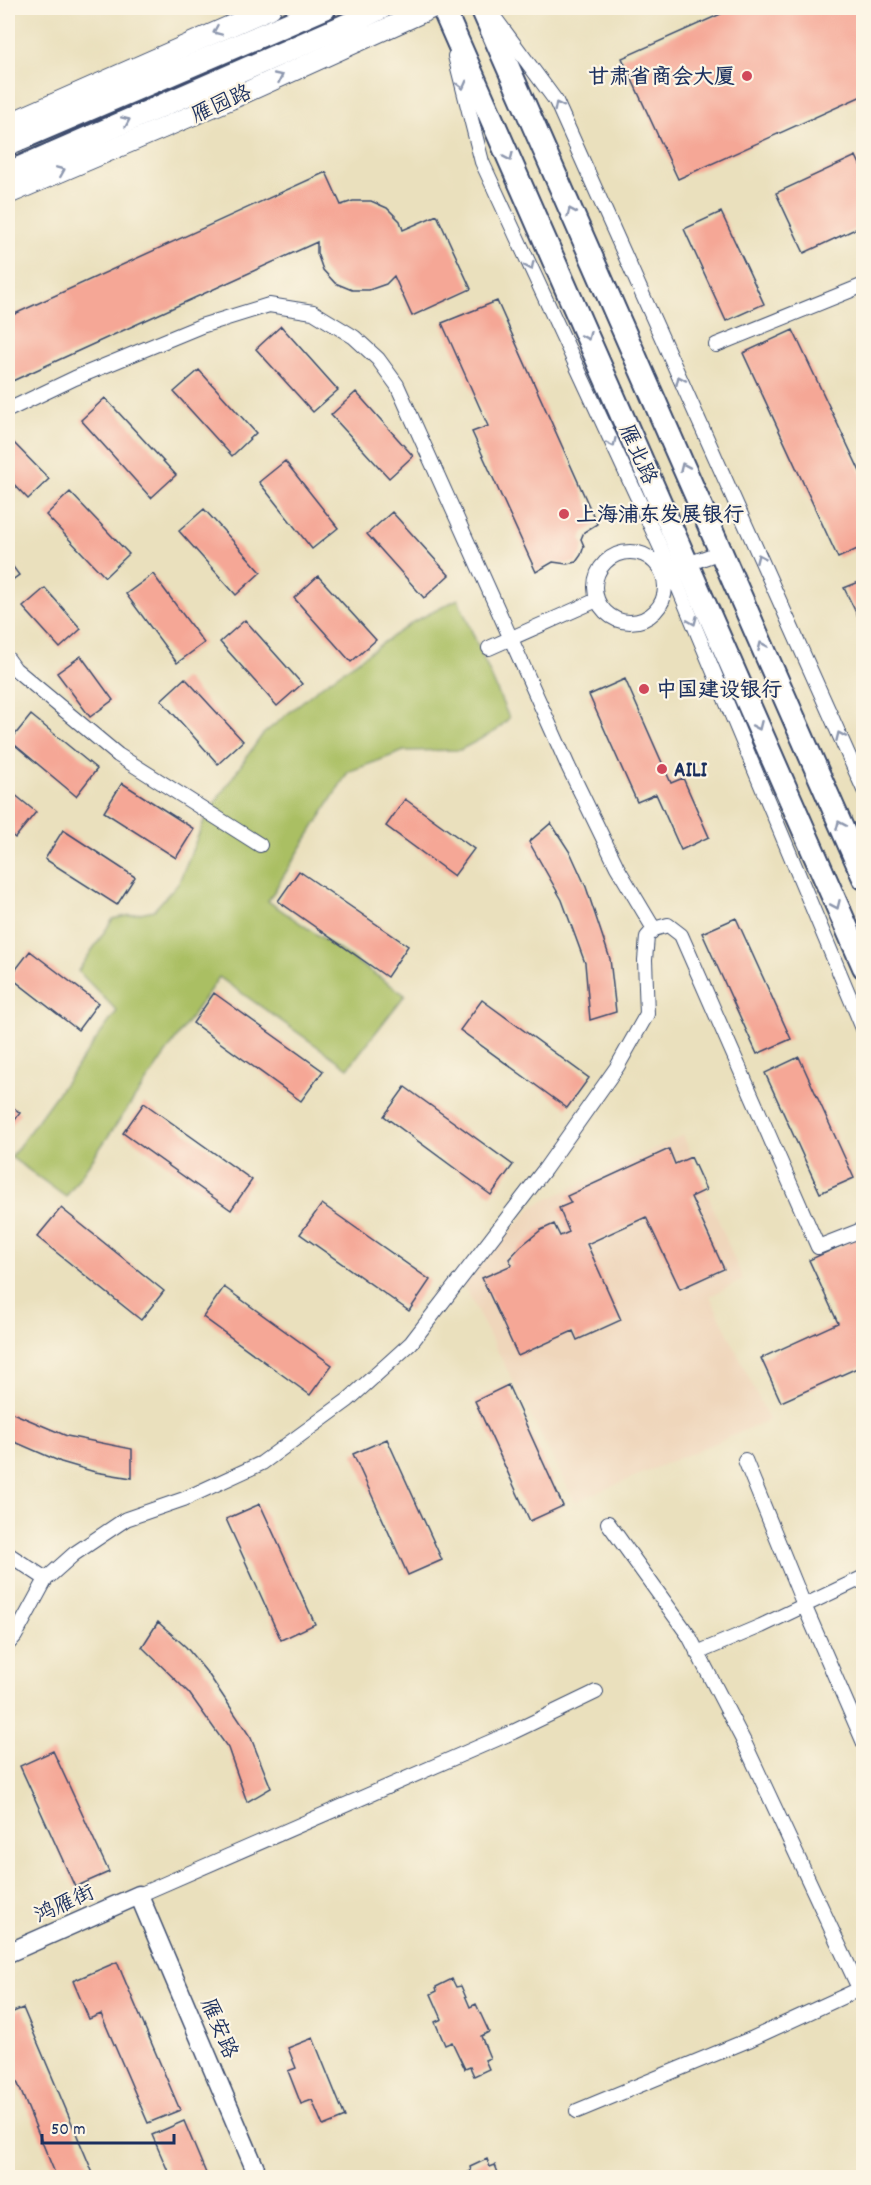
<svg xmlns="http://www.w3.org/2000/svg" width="871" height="2185" viewBox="0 0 871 2185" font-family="Dekko,'LXGW WenKai TC',sans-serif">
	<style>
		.built { fill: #efd6bb }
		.green { fill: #aabf63; stroke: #627760; stroke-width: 1.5 }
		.building { fill: #f5a796 }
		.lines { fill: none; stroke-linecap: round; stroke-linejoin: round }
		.minor-casing { stroke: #3a4a6c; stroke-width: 16 }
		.tertiary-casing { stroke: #3a4a6c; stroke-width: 21 }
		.secondary-casing { stroke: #3a4a6c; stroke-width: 22 }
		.primary-casing { stroke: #3a4a6c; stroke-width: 26 }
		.minor { stroke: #fff; stroke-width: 14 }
		.tertiary { stroke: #fff; stroke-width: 18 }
		.secondary { stroke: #fff; stroke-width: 20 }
		.primary { stroke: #fff; stroke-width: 22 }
		.oneway { stroke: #8d97ae }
		.poi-dot { fill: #d1495b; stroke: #fcf5e5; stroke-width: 2 }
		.labels { text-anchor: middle; stroke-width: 4.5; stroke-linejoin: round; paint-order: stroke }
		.poi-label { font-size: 21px; font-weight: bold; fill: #1b2f5e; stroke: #fcf5e5; text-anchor: start }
		.street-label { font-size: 21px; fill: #1b2f5e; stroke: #fcf5e5 }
	</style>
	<rect width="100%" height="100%" fill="#fcf5e5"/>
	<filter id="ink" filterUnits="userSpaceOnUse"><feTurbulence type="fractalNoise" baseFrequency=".0167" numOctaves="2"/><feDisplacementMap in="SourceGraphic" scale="12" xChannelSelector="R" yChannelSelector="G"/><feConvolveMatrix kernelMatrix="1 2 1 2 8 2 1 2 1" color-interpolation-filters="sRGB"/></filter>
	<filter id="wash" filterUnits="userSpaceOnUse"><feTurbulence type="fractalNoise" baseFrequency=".008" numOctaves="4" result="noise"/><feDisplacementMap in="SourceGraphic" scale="24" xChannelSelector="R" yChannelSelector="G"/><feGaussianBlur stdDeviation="1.35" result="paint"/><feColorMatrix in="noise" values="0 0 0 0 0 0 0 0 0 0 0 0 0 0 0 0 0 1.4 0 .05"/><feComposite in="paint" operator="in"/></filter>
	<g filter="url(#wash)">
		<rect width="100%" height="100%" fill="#eae0bd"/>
		<!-- built -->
		<path class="built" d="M683 1135 743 1280 710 1296 769 1420 575 1502 463 1284 533 1206Z"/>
		<!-- green -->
		<path class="green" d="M458 599 509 718 496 731 460 750 404 751 348 772 268 901 405 995 348 1068 219 977 66 1197 11 1157 117 1011 78 971 113 919 154 910 179 882 207 814 262 735 320 687 413 622Z"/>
		<g id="blocks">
			<!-- building -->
			<path class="building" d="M734 8H864V95L678 179 622 58Z
				M856 156 864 173V225L804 253 776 193Z
				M326 172 341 205 353 201H371L387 208 400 221 403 230 437 215 471 289 412 316 394 276 386 284 369 290H352L335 283 323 270 317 253V242L8 383V317Z
				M721 212 764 304 726 321 684 229Z
				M497 301 597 524 584 532 581 539 584 546 581 555 576 562 567 564 553 562 536 572 472 432 488 426 442 323Z
				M281 326 338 390 313 412 256 349Z
				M793 330 864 480V546L838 558 743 353Z
				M199 370 256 433 232 456 174 392Z
				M356 392 413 456 389 478 331 415Z
				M105 398 176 475 151 498 81 420Z
				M11 440 49 479 28 499 8 478V443Z
				M285 461 338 528 312 549 259 482Z
				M70 492 129 554 105 577 46 515Z
				M204 509 261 572 236 595 179 531Z
				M392 512 449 575 424 598 367 534Z
				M8 560 19 575 8 583Z
				M153 574 204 643 177 663 126 594Z
				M318 576 376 640 351 662 294 598Z
				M864 580V629L844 588Z
				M45 588 81 629 60 648 23 607Z
				M245 620 302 684 277 706 220 642Z
				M81 656 113 700 90 717 57 673Z
				M185 678 243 741 218 764 161 700Z
				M625 679 671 783 683 778 709 837 681 850 656 794 637 802 589 695Z
				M31 715 97 769 76 796 10 741Z
				M122 783 194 829 176 858 104 812Z
				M8 789 36 812 15 838 8 832Z
				M405 799 474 849 454 876 386 826Z
				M551 823 571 854 586 887 610 959 616 1012 590 1020 585 963 562 900 529 842Z
				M63 830 135 877 117 905 45 859Z
				M299 871 408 946 387 977 278 901Z
				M736 918 791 1039 757 1054 702 933Z
				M30 951 98 1003 78 1030 10 977Z
				M214 993 323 1071 301 1101 193 1023Z
				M482 1000 589 1078 567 1108 460 1030Z
				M799 1057 854 1178 820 1193 765 1073Z
				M405 1087 513 1165 491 1195 384 1116Z
				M8 1103 20 1113 8 1130Z
				M144 1103 252 1180 231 1210 123 1133Z
				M669 1149 675 1164 691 1157 706 1190 691 1197 724 1269 680 1289 646 1217 587 1244 621 1320 577 1340 573 1331 518 1356 482 1278 512 1265 509 1259 521 1246 541 1230 554 1224 560 1236 569 1232 559 1208 571 1203 567 1196Z
				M322 1204 430 1280 409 1311 300 1234Z
				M61 1208 164 1291 141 1320 37 1237Z
				M858 1238 864 1250V1365L781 1402 761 1358 838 1323 809 1260Z
				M224 1287 332 1365 310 1395 203 1317Z
				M508 1385 563 1506 530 1521 475 1401Z
				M8 1411 67 1436 132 1449V1478L95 1472 61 1462 8 1439Z
				M387 1439 442 1560 408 1575 353 1454Z
				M260 1504 315 1624 281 1640 226 1519Z
				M158 1622 186 1647 209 1675 251 1738 271 1788 247 1802 228 1748 189 1693 142 1647Z
				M53 1751 109 1872 75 1887 20 1766Z
				M117 1962 180 2110 148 2123 101 2014 89 2019 73 1981Z
				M452 1979 456 1987 461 1986 470 2007 476 2004 489 2032 481 2036 490 2058 485 2060 489 2069 474 2076 470 2067 465 2069 452 2042 445 2045 435 2022 442 2019 431 1994 437 1991 436 1987Z
				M23 2008 95 2178H57L8 2060V2014Z
				M313 2038 345 2117 323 2126 312 2100 301 2104 288 2071 296 2068 288 2048Z
				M184 2121 208 2178H171L152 2135Z
				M487 2159 490 2167 495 2165 500 2178H466L465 2174 471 2171 470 2167Z"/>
		</g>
	</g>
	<g filter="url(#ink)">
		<use href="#blocks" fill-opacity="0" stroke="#3a4a6c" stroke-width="1.5"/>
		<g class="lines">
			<defs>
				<path id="minor" d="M494 17 556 101 864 790
					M455 56 482 162 671 570 864 1031
					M716 345 864 285
					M8 410 75 378 201 326 269 305 313 312 354 337 378 359 397 385 568 766 617 867 654 929
					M595 587a35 35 0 1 1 70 0a35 35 0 1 1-70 0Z
					M682 566 721 552
					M489 648 597 600
					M8 659 15 669 118 755 260 845
					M745 1460 804 1605 864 1743
					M608 1523 689 1636 744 1742 864 1999
					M8 1554 46 1579
					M8 1644 15 1636 46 1579 74 1554 126 1519 184 1499 262 1463 348 1400 411 1343 545 1169 617 1067 647 1014 645 960 647 937 654 929 668 925 681 935 818 1247 864 1229
					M697 1653 761 1626 864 1577
					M139 1895 513 1732 596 1692
					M577 2111 751 2039 864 1987"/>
				<path id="tertiary" d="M8 1953 139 1895 259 2178"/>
				<path id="secondary" d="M8 124 271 8
					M8 194 231 99 432 8"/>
				<path id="primary" d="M443 8 864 967
					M482 8 864 878
					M8 144 325 8
					M8 173 353 22 381 8"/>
			</defs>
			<!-- minor casing -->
			<use href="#minor" class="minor-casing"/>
			<!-- tertiary casing -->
			<use href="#tertiary" class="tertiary-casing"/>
			<!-- secondary casing -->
			<use href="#secondary" class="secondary-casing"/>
			<!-- primary casing -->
			<use href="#primary" class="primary-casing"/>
			<!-- minor -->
			<use href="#minor" class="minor"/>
			<!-- tertiary -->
			<use href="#tertiary" class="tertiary"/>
			<!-- secondary -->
			<use href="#secondary" class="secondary"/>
			<!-- primary -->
			<use href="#primary" class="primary"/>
		</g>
		<!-- one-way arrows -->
		<defs><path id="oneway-chevron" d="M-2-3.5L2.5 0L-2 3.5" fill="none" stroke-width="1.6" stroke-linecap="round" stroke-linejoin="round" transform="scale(1.5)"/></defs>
		<g class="oneway">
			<use href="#oneway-chevron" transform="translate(217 31) rotate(156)"/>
			<use href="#oneway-chevron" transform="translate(279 77) rotate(-25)"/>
			<use href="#oneway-chevron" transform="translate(462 85) rotate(76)"/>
			<use href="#oneway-chevron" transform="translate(558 106) rotate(-117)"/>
			<use href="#oneway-chevron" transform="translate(126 121) rotate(-24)"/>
			<use href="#oneway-chevron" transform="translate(509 157) rotate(66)"/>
			<use href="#oneway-chevron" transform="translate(61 171) rotate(-23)"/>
			<use href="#oneway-chevron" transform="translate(571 212) rotate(-114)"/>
			<use href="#oneway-chevron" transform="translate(530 266) rotate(65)"/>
			<use href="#oneway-chevron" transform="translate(587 336) rotate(66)"/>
			<use href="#oneway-chevron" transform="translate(680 380) rotate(-114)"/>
			<use href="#oneway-chevron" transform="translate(612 443) rotate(65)"/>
			<use href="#oneway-chevron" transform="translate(684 467) rotate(-114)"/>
			<use href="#oneway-chevron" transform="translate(760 558) rotate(-114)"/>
			<use href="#oneway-chevron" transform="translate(693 621) rotate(67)"/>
			<use href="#oneway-chevron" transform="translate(762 646) rotate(-114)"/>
			<use href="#oneway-chevron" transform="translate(758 726) rotate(66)"/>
			<use href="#oneway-chevron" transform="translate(840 736) rotate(-114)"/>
			<use href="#oneway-chevron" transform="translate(840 825) rotate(-114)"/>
			<use href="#oneway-chevron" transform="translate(836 905) rotate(66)"/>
		</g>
	</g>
	<!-- markers -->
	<g class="poi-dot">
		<circle cx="747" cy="76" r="6"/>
		<circle cx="564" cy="514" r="6"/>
		<circle cx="644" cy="689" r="6"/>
		<circle cx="662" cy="769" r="6"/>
	</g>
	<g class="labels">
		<!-- poi labels -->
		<g class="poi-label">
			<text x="735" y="83" text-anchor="end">甘肃省商会大厦</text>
			<text x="576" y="521">上海浦东发展银行</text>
			<text x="656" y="696">中国建设银行</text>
			<text x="674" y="776">AILI</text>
		</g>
		<!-- street labels -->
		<g class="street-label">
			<text transform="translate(221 103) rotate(-24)" y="7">雁园路</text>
			<text transform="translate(639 454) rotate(66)" y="7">雁北路</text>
			<text transform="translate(64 1903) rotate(-24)" y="7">鸿雁街</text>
			<text transform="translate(220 2028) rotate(67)" y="7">雁安路</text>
		</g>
	</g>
	<!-- margin -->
	<rect width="871" height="2185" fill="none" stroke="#fcf5e5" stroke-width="30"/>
	<!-- scale -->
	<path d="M42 2134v9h132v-9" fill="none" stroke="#1b2f5e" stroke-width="3"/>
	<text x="51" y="2134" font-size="18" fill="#1b2f5e" stroke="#fcf5e5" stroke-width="4.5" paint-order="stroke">50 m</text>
</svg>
